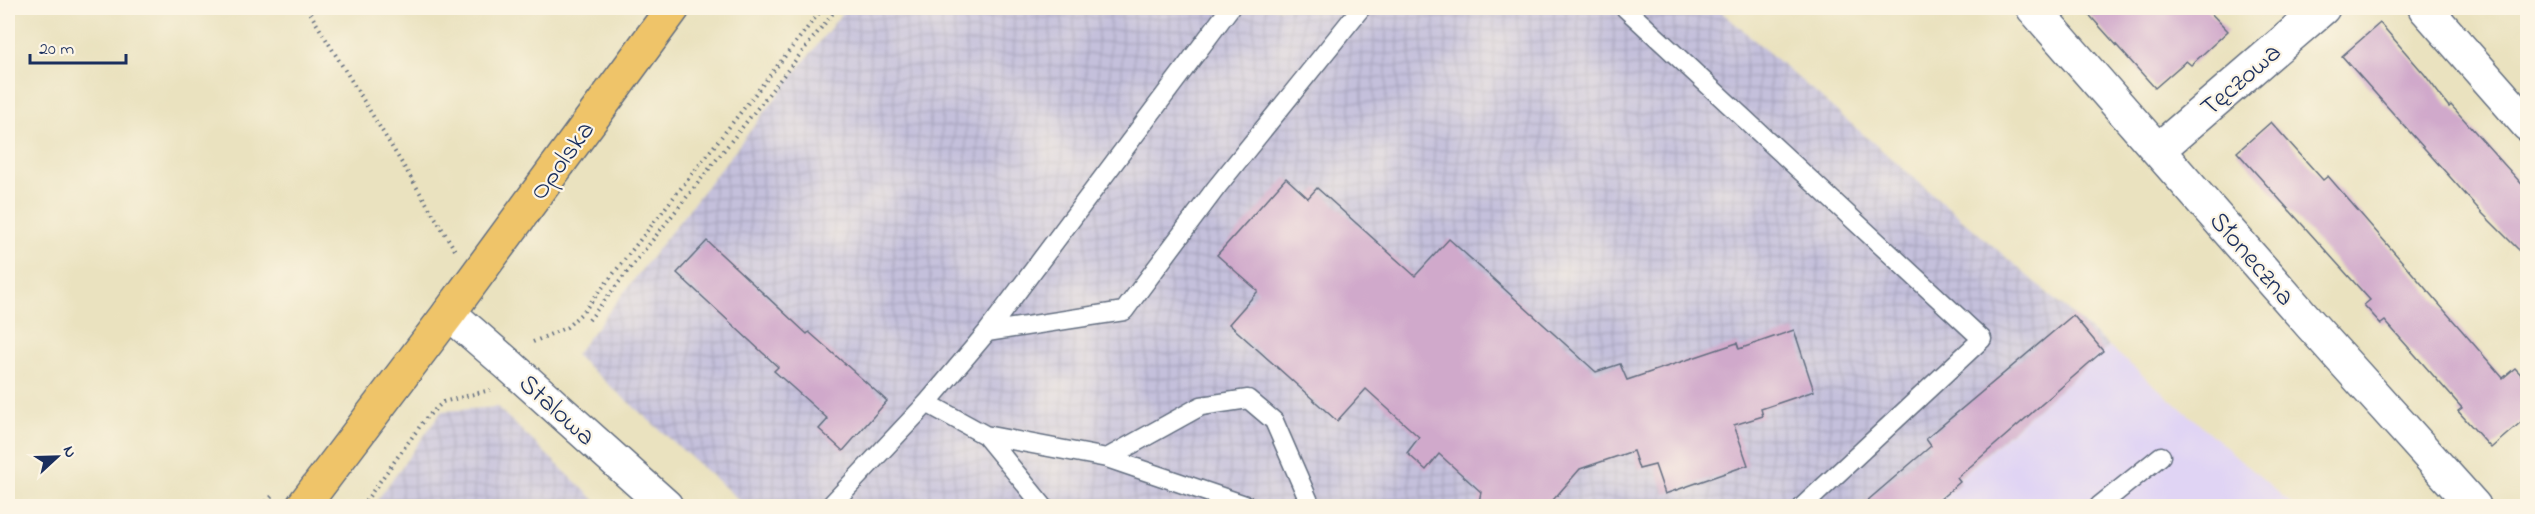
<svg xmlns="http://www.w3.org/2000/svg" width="2535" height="514" viewBox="0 0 2535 514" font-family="'Indie Flower',sans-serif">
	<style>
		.built { fill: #e0d4f4 }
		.industrial { fill: url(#industrial-grid) }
		.building { fill: #d0a9cb }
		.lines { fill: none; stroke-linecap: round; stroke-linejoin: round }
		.service-casing { stroke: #636e80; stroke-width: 21 }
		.minor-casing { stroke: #636e80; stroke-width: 36 }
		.primary-casing { stroke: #636e80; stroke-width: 36 }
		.path { stroke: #636e80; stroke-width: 4; stroke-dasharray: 1.5 4.5; stroke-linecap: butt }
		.service { stroke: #fff; stroke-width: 18 }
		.minor { stroke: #fff; stroke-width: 33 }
		.primary { stroke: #efc469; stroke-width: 33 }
		.labels { text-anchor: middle; stroke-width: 4.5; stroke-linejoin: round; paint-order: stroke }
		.street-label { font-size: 27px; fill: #1b2f5e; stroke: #fcf5e5 }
	</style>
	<defs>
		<pattern id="industrial-grid" width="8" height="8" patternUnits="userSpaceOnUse" patternTransform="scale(1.5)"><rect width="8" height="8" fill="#c4c0db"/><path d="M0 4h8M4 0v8" fill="none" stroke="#a8a5be"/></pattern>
	</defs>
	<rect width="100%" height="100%" fill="#fcf5e5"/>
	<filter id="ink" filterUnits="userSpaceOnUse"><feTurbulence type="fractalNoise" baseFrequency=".0167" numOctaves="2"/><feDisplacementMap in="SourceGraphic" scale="12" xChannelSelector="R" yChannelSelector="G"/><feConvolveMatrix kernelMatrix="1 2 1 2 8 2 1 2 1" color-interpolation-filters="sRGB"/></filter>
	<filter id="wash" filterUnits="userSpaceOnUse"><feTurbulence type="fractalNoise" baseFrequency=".008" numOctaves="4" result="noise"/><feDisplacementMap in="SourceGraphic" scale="24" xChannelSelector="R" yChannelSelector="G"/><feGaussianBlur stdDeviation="1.35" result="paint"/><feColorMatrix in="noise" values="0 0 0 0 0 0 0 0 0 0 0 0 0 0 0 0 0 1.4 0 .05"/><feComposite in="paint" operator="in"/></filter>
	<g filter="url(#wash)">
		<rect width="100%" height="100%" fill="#eae2bf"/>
		<!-- built -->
		<path class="built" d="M2109 346 2294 506H1933L1961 483 1958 479Z"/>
		<!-- industrial -->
		<path class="industrial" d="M846 8H1717L2109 346 1958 478 1961 483 1932 506H746L575 355Z
			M497 407 601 506H373L442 411Z"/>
		<g id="blocks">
			<!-- building -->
			<path class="building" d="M2083 8H2206L2228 31 2191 65 2186 61 2155 88Z
				M2380 23 2425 75 2449 107 2451 105 2528 191V259L2483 214 2342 56Z
				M2271 122 2323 180 2328 176 2503 378 2515 368 2528 382V416L2491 448 2458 411 2462 408 2385 321 2381 324 2364 305 2370 300 2237 152Z
				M1286 178 1308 198 1317 188 1415 276 1449 239 1596 372 1620 364 1627 380 1737 343 1739 349 1794 330 1814 391 1761 409 1763 416 1734 425 1748 465 1665 494 1655 465 1639 469 1633 451 1580 469 1547 507H1478L1481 492 1439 454 1426 470 1407 453 1419 437 1366 389 1337 421 1229 324 1258 291 1217 255Z
				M707 241 807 334 809 332 887 401 843 451 819 429 828 419 774 371 778 367 677 273Z
				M2073 315 2103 351 1957 478 1960 482 1931 507H1860L1931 446 1926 439Z"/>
		</g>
	</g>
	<g filter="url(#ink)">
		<use href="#blocks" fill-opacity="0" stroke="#636e80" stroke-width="1.5"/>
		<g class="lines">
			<defs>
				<path id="service" d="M1625 8 1982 339 1803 506
					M987 332 1124 311 1216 188 1361 8
					M927 403 985 435 1043 506
					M985 435 1107 458 1248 506
					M1107 458 1201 406 1248 399 1274 421 1311 506
					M830 506 927 403 987 332 1230 8
					M2099 506 2161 456"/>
				<path id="minor" d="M2033 8 2311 325 2474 506
					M2425 8 2528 125
					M2158 150 2323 8
					M449 313 510 366 666 506"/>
				<path id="primary" d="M303 506 449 313 673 8"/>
			</defs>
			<!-- service casing -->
			<use href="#service" class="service-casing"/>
			<!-- minor casing -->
			<use href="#minor" class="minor-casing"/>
			<!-- primary casing -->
			<use href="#primary" class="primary-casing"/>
			<!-- path -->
			<path class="path" d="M307 8 455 250
				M589 320 837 8
				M533 342 567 327 584 311 823 8
				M262 506 272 496
				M362 506 426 418 443 402 490 390"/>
			<!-- service -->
			<use href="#service" class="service"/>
			<!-- minor -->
			<use href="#minor" class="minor"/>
			<!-- primary -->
			<use href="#primary" class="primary"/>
		</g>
	</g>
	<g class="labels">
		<!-- street labels -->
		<g class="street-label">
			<text transform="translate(2240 79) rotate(-41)" y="9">Tęczowa</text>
			<text transform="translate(561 160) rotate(-54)" y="9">Opolska</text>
			<text transform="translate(2253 258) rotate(49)" y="9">Słoneczna</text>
			<text transform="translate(558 409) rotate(42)" y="9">Stalowa</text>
		</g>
	</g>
	<!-- margin -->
	<rect width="2535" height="514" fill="none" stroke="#fcf5e5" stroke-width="30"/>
	<!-- north arrow -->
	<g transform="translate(57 457) rotate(68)" stroke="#fcf5e5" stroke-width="4.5" paint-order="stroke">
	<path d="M0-4.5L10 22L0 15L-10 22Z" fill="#1b2f5e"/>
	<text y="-9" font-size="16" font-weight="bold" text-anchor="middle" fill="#1b2f5e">N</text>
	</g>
	<!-- scale -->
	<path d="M30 54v9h96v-9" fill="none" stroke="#1b2f5e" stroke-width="3"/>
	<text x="39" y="54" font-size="18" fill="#1b2f5e" stroke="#fcf5e5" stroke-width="4.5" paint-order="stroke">20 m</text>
</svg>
